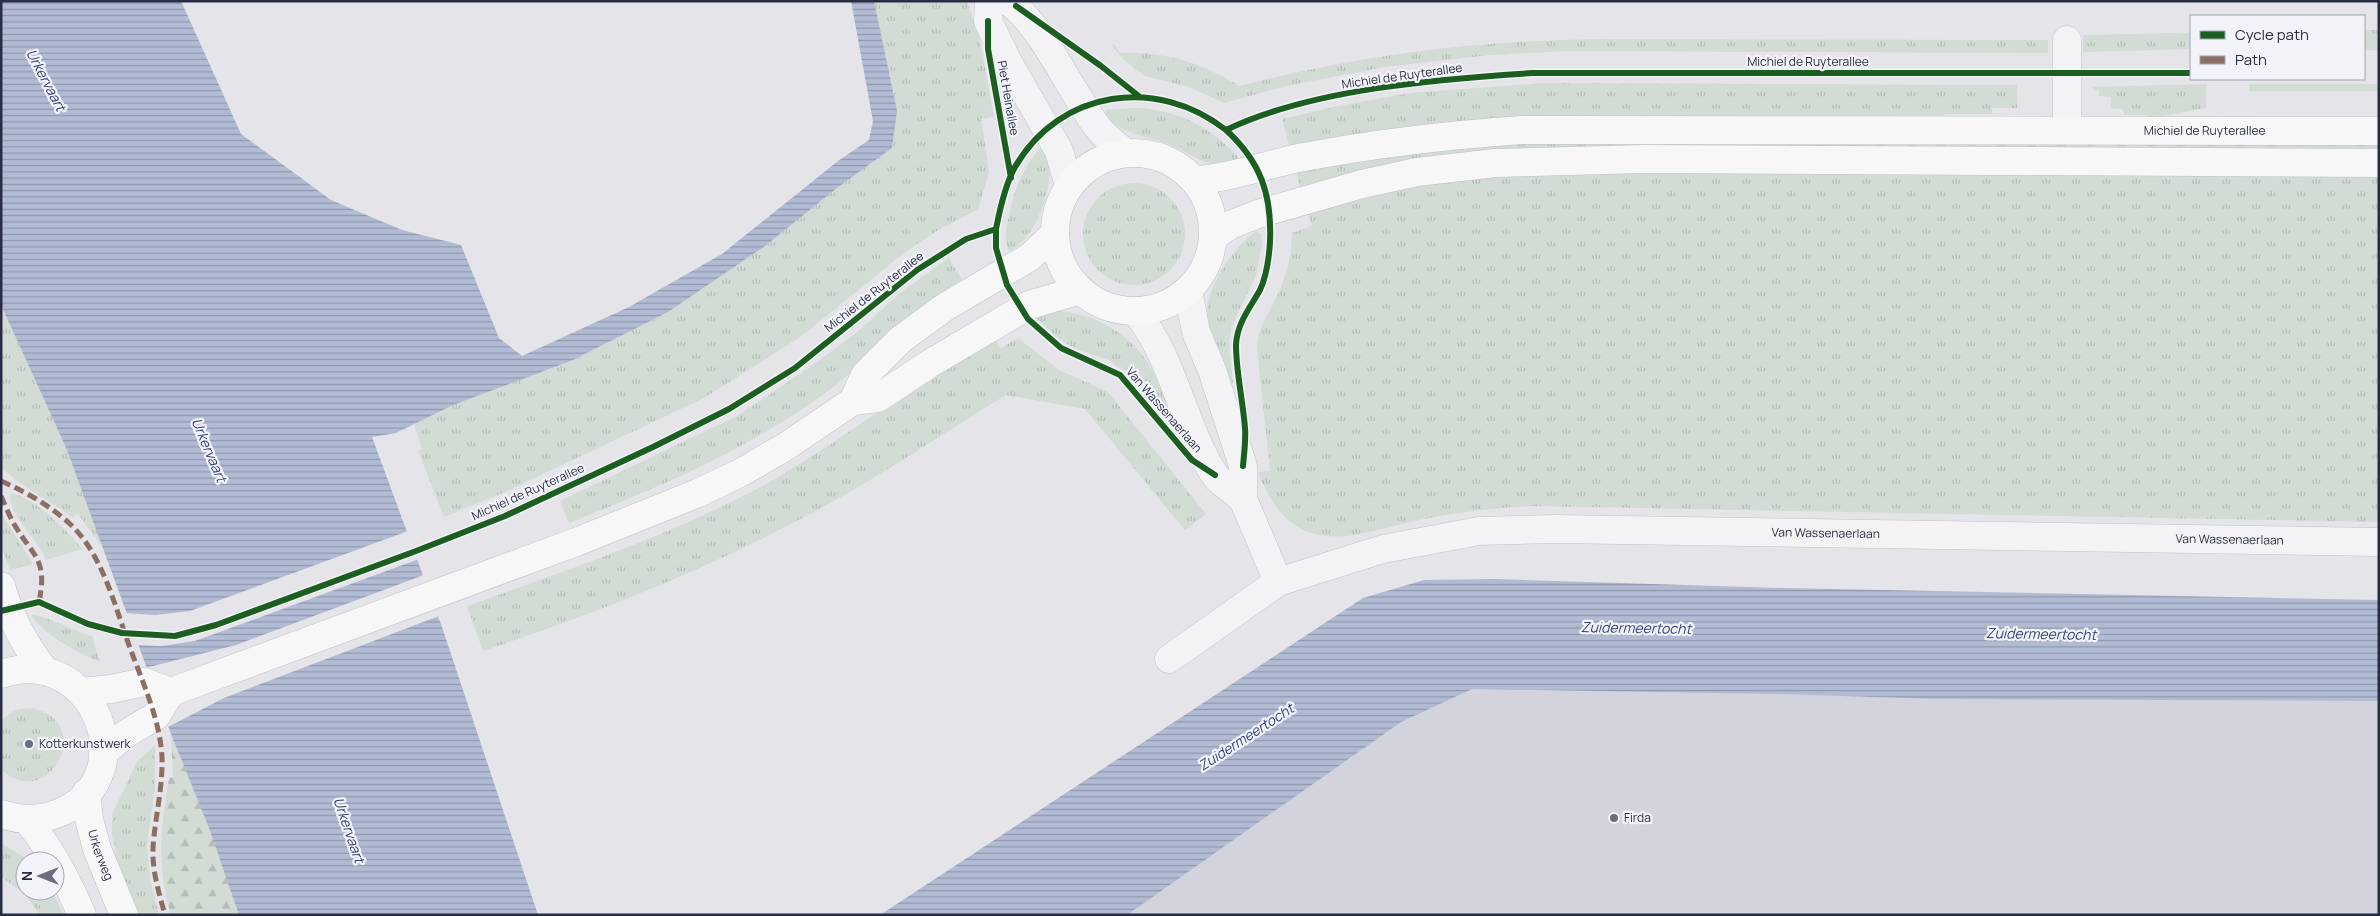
<svg xmlns="http://www.w3.org/2000/svg" width="2380" height="916" viewBox="0 0 2380 916" font-family="Manrope,sans-serif">
	<style>
		.built { fill: #d2d3dc }
		.grass { fill: url(#grass-tufts) }
		.forest { fill: url(#forest-firs) }
		.water { fill: url(#water-rules) }
		.pier { fill: #e4e4e9 }
		.lines { fill: none; stroke-linecap: round; stroke-linejoin: round }
		.minor-casing { stroke: #c2c2c7; stroke-width: 29 }
		.major-casing { stroke: #c0c1c7; stroke-width: 29 }
		.minor { stroke: #f3f3f6; stroke-width: 28 }
		.major { stroke: #f7f7f7; stroke-width: 28 }
		.quiet { stroke: #8d6e63; stroke-width: 5; stroke-dasharray: 10 5; stroke-linecap: butt }
		.cycleway-casing { stroke: #f2f3f8; stroke-width: 9 }
		.cycleway { stroke: #1b5e20; stroke-width: 6 }
		.poi-dot { fill: #6a6d7d; stroke: #f2f3f8; stroke-width: 2 }
		.labels { text-anchor: middle; stroke-width: 4.5; stroke-linejoin: round; paint-order: stroke }
		.street-label { font-size: 12px; fill: #292d43; stroke: #f2f3f8 }
		.poi-label { font-size: 12px; fill: #292d43; stroke: #f2f3f8; text-anchor: start }
		.water-label { font-size: 14px; font-style: italic; fill: #324279; stroke: #f2f3f8 }
	</style>
	<defs>
		<pattern id="grass-tufts" width="24" height="20" patternUnits="userSpaceOnUse" patternTransform="scale(1.25)"><rect width="24" height="20" fill="#d2dcd4"/><path d="M3 7l-1-3M5 7V3M7 7l1-3M15 17l-1-3M17 17v-4M19 17l1-3" fill="none" stroke="#b4bdb7"/></pattern>
		<pattern id="forest-firs" width="22" height="20" patternUnits="userSpaceOnUse" patternTransform="scale(1.25)"><rect width="22" height="20" fill="#d2dcd4"/><path d="M5 1l3.5 6h-7zM16 11l3.5 6h-7z" fill="#b4bdb7"/></pattern>
		<pattern id="water-rules" width="6" height="5" patternUnits="userSpaceOnUse" patternTransform="scale(1.25)"><rect width="6" height="5" fill="#b2bbd4"/><path d="M0 2.5h6" fill="none" stroke="#9198ae"/></pattern>
	</defs>
	<rect width="100%" height="100%" fill="#e4e4e9"/>
	<!-- built -->
	<path class="built" d="M1434 638 2379 650V915H996Z"/>
	<!-- grass -->
	<path class="grass" d="M874 1H967L980 40 994 117 981 118 989 172 978 209 935 232 904 253 799 338 704 398 505 492 444 517 418 451 422 449 414 424 453 405 573 360 667 312 765 246 837 188 892 148 881 40Z
		M2364 30H2379V50H2364Z
		M2191 33V49L2083 52V35Z
		M1598 39 2048 40V53L1571 51 1490 55 1385 67 1286 86 1224 103 1189 87 1145 76 1124 60 1112 46 1114 44 1120 53C1165 51 1202 63 1239 86 1362 55 1472 41 1598 39Z
		M1544 83 2017 85V108H1992V114H1944L1943 119 1290 148 1282 119 1338 106 1410 93Z
		M2206 84V108L2150 118 2147 115H2124L2123 109 2111 108V97L2099 96V91L2093 90V87Z
		M2249 84H2379V91H2249Z
		M1130 108C1164 108 1194 118 1220 140 1227 146 1235 152 1239 159 1232 161 1224 164 1217 164 1200 163 1186 151 1171 145 1150 136 1119 135 1106 114L1107 110Z
		M1530 141 2379 142V151L1349 175 1300 187 1296 172 1381 157Z
		M1043 148C1062 172 1036 241 1009 251 1000 240 1014 192 1020 179 1025 168 1032 158 1039 149Z
		M1521 171 2379 173V522L1532 506C1494 508 1456 512 1419 520 1374 529 1320 555 1282 514 1273 505 1267 490 1260 479L1259 472 1270 471 1257 349C1257 328 1268 316 1276 298 1286 278 1292 254 1292 233L1312 226 1308 214 1415 185Z
		M1083 234a51 51 0 1 1 102 0a51 51 0 1 1-102 0Z
		M1256 231 1261 234 1262 245 1256 276 1232 325 1229 342 1233 383 1229 384C1221 364 1208 341 1207 319 1204 289 1233 247 1256 231Z
		M949 258 962 280C940 293 919 306 900 324 877 346 855 372 828 391 749 449 660 487 569 523L560 501 737 416 810 367 856 333 900 293Z
		M1 305 67 450 106 552 78 514 73 518C50 500 22 488 1 467Z
		M1062 311C1114 319 1145 346 1164 395 1167 403 1174 415 1173 424H1169L1126 372 1108 360 1074 348 1058 338 1037 319 1039 314Z
		M994 338 1001 348 1018 338 1059 370 1108 392 1206 514 1185 530 1085 409 1006 395C945 432 884 474 821 508 714 567 599 612 483 651L467 606C565 571 663 538 755 490 803 464 847 433 892 403 926 380 960 360 994 338Z
		M11 493C34 497 68 531 82 549L46 560C41 543 4 510 11 493Z
		M1 512 33 564 10 570 1 546Z
		M31 615C44 614 75 632 92 636L100 662C79 654 43 634 31 615Z
		M30 708C99 720 48 815 1 769V720L16 710Z
		M155 745V787L147 845 150 880 159 915H140L114 854 116 851 112 836V814L137 762Z
		M1 843 30 861H25V891H52L64 915H40L25 894 1 877Z"/>
	<!-- forest -->
	<path class="forest" d="M171 734 209 828 239 915H171C156 865 161 828 169 778L173 777Z"/>
	<!-- water -->
	<path class="water" d="M1 1H181L241 134 331 200 402 230 461 245 499 338 522 356 629 307 722 254 838 161 869 140 873 121 851 1H874L897 111 892 148 837 188 765 246 668 312 573 360 453 405 396 433 372 437 442 627 538 915H239L209 828 171 734 67 450 1 305Z
		M1495 579 1783 588 2379 600V701L1939 699 1775 694 1472 689 1401 722 1127 915H880L1363 598 1424 580Z"/>
	<!-- pier -->
	<path class="pier" d="M408 531 419 559 195 641 162 646 137 645 125 613 155 615 190 611Z
		M424 575 439 616 224 698 166 728 145 668 236 645Z"/>
	<g class="lines">
		<defs>
			<g id="minor">
				<path d="M989 1 988 21 1008 62 1059 151 1069 186"/>
				<path d="M1007 1C1038 18 1074 97 1098 128 1106 138 1116 145 1126 153"/>
				<path d="M2067 40V130"/>
				<path d="M1136 312C1174 359 1182 423 1214 474 1220 483 1234 491 1243 499V466L1212 370 1196 332 1188 291"/>
				<path d="M1243 499 1278 582"/>
				<path id="s1" d="M1169 659 1278 582 1383 549 1479 531 1556 529 2379 542"/>
			</g>
			<g id="major">
				<circle cx="1134" cy="232" r="79"/>
				<path id="s2" d="M1195 180C1231 178 1264 165 1299 158 1372 144 1448 135 1523 130L2379 131"/>
				<path d="M1213 237 1230 225 1258 214 1362 184 1417 172 1495 163 1643 159 2379 163"/>
				<path d="M853 401 865 375 900 340 945 307 1030 257 1055 233"/>
				<path d="M1 586C10 618 24 644 45 671"/>
				<path d="M1 674C93 643 146 775 61 812 41 821 22 821 1 814"/>
				<path d="M82 692 111 689 144 682 171 692"/>
				<path d="M103 753 127 733 156 716 171 692 576 542 698 493 740 473 785 447 853 401 878 398 929 364 1029 305 1080 290"/>
				<path id="s3" d="M86 793 89 819 97 849 124 915"/>
				<path d="M27 820C51 849 67 880 82 915"/>
			</g>
		</defs>
		<!-- minor casing -->
		<use href="#minor" class="minor-casing"/>
		<!-- major casing -->
		<use href="#major" class="major-casing"/>
		<!-- minor -->
		<use href="#minor" class="minor"/>
		<!-- major -->
		<use href="#major" class="major"/>
		<!-- quiet -->
		<path class="quiet" d="M1 481C26 492 49 505 69 523 103 554 115 607 130 648 143 683 160 720 162 757 163 788 155 817 153 848 152 871 159 893 165 915
			M1 496C5 505 9 515 14 524 33 557 48 558 39 602"/>
		<defs>
			<path id="cycleway" d="M1016 6 1101 66 1140 97
				M988 21V49L1011 178
				M1226 130C1261 162 1272 195 1270 242 1269 258 1267 275 1260 290 1250 308 1237 323 1236 345 1236 372 1243 401 1245 428 1246 440 1244 454 1243 466
				M996 229V248L1007 285 1028 319 1061 348 1120 375 1192 460 1215 475
				M1 611 39 602 88 624 122 633 175 636 216 625 416 551 505 516 653 447 729 409 795 368 917 270 966 239 996 229C1000 208 1005 185 1015 167 1060 89 1158 76 1226 130 1311 89 1438 79 1532 73H2191"/>
		</defs>
		<!-- cycleway casing -->
		<use href="#cycleway" class="cycleway-casing"/>
		<!-- cycleway -->
		<use href="#cycleway" class="cycleway"/>
	</g>
	<!-- markers -->
	<g class="poi-dot">
		<circle cx="29" cy="744" r="5"/>
		<circle cx="1614" cy="818" r="5"/>
	</g>
	<g class="labels">
		<!-- street labels -->
		<g class="street-label">
			<text x="1808" y="66">Michiel de Ruyterallee</text>
			<text transform="translate(1402 76) rotate(-8)" y="4">Michiel de Ruyterallee</text>
			<text transform="translate(1008 98) rotate(80)" y="4">Piet Heinallee</text>
			<text dy="4" stroke="none"><textPath href="#s2" startOffset="1014">Michiel de Ruyterallee</textPath></text>
			<text transform="translate(874 292) rotate(-38)" y="4">Michiel de Ruyterallee</text>
			<text transform="translate(1164 410) rotate(49)" y="4">Van Wassenaerlaan</text>
			<text transform="translate(528 492) rotate(-24)" y="4">Michiel de Ruyterallee</text>
			<text dy="4" stroke="none"><textPath href="#s1" startOffset="688">Van Wassenaerlaan</textPath></text>
			<text dy="4" stroke="none"><textPath href="#s1" startOffset="1092">Van Wassenaerlaan</textPath></text>
			<text dy="4" stroke="none"><textPath href="#s3" startOffset="64">Urkerweg</textPath></text>
		</g>
		<!-- poi labels -->
		<g class="poi-label">
			<text x="39" y="748">Kotterkunstwerk</text>
			<text x="1624" y="822">Firda</text>
		</g>
		<!-- water labels -->
		<g class="water-label">
			<text transform="translate(46 80) rotate(62)" y="5">Urkervaart</text>
			<text transform="translate(209 450) rotate(67)" y="5">Urkervaart</text>
			<text transform="translate(1636 628) rotate(1)" y="5">Zuidermeertocht</text>
			<text transform="translate(2041 634) rotate(1)" y="5">Zuidermeertocht</text>
			<text transform="translate(1246 737) rotate(-33)" y="5">Zuidermeertocht</text>
			<text transform="translate(349 830) rotate(71)" y="5">Urkervaart</text>
		</g>
	</g>
	<!-- border -->
	<rect width="2380" height="916" fill="none" stroke="#292d43" stroke-width="5"/>
	<!-- legend -->
	<rect x="2190" y="15" width="175" height="65" fill="#f2f3f8" stroke="#a2a4b0"/>
	<rect x="2200" y="31" width="25" height="8" fill="#1b5e20" stroke="#a2a4b0"/>
	<text x="2235" y="40" font-size="15" fill="#292d43">Cycle path</text>
	<rect x="2200" y="56" width="25" height="8" fill="#8d6e63" stroke="#a2a4b0"/>
	<text x="2235" y="65" font-size="15" fill="#292d43">Path</text>
	<!-- north arrow -->
	<g transform="translate(40 876) rotate(270)"><circle r="24" fill="#f2f3f8" stroke="#a2a4b0"/>
	<path d="M0-4L9 19L0 12L-9 19Z" fill="#6a6d7d"/>
	<text y="-8" font-size="14" font-weight="bold" text-anchor="middle" fill="#292d43">N</text>
	</g>
</svg>
